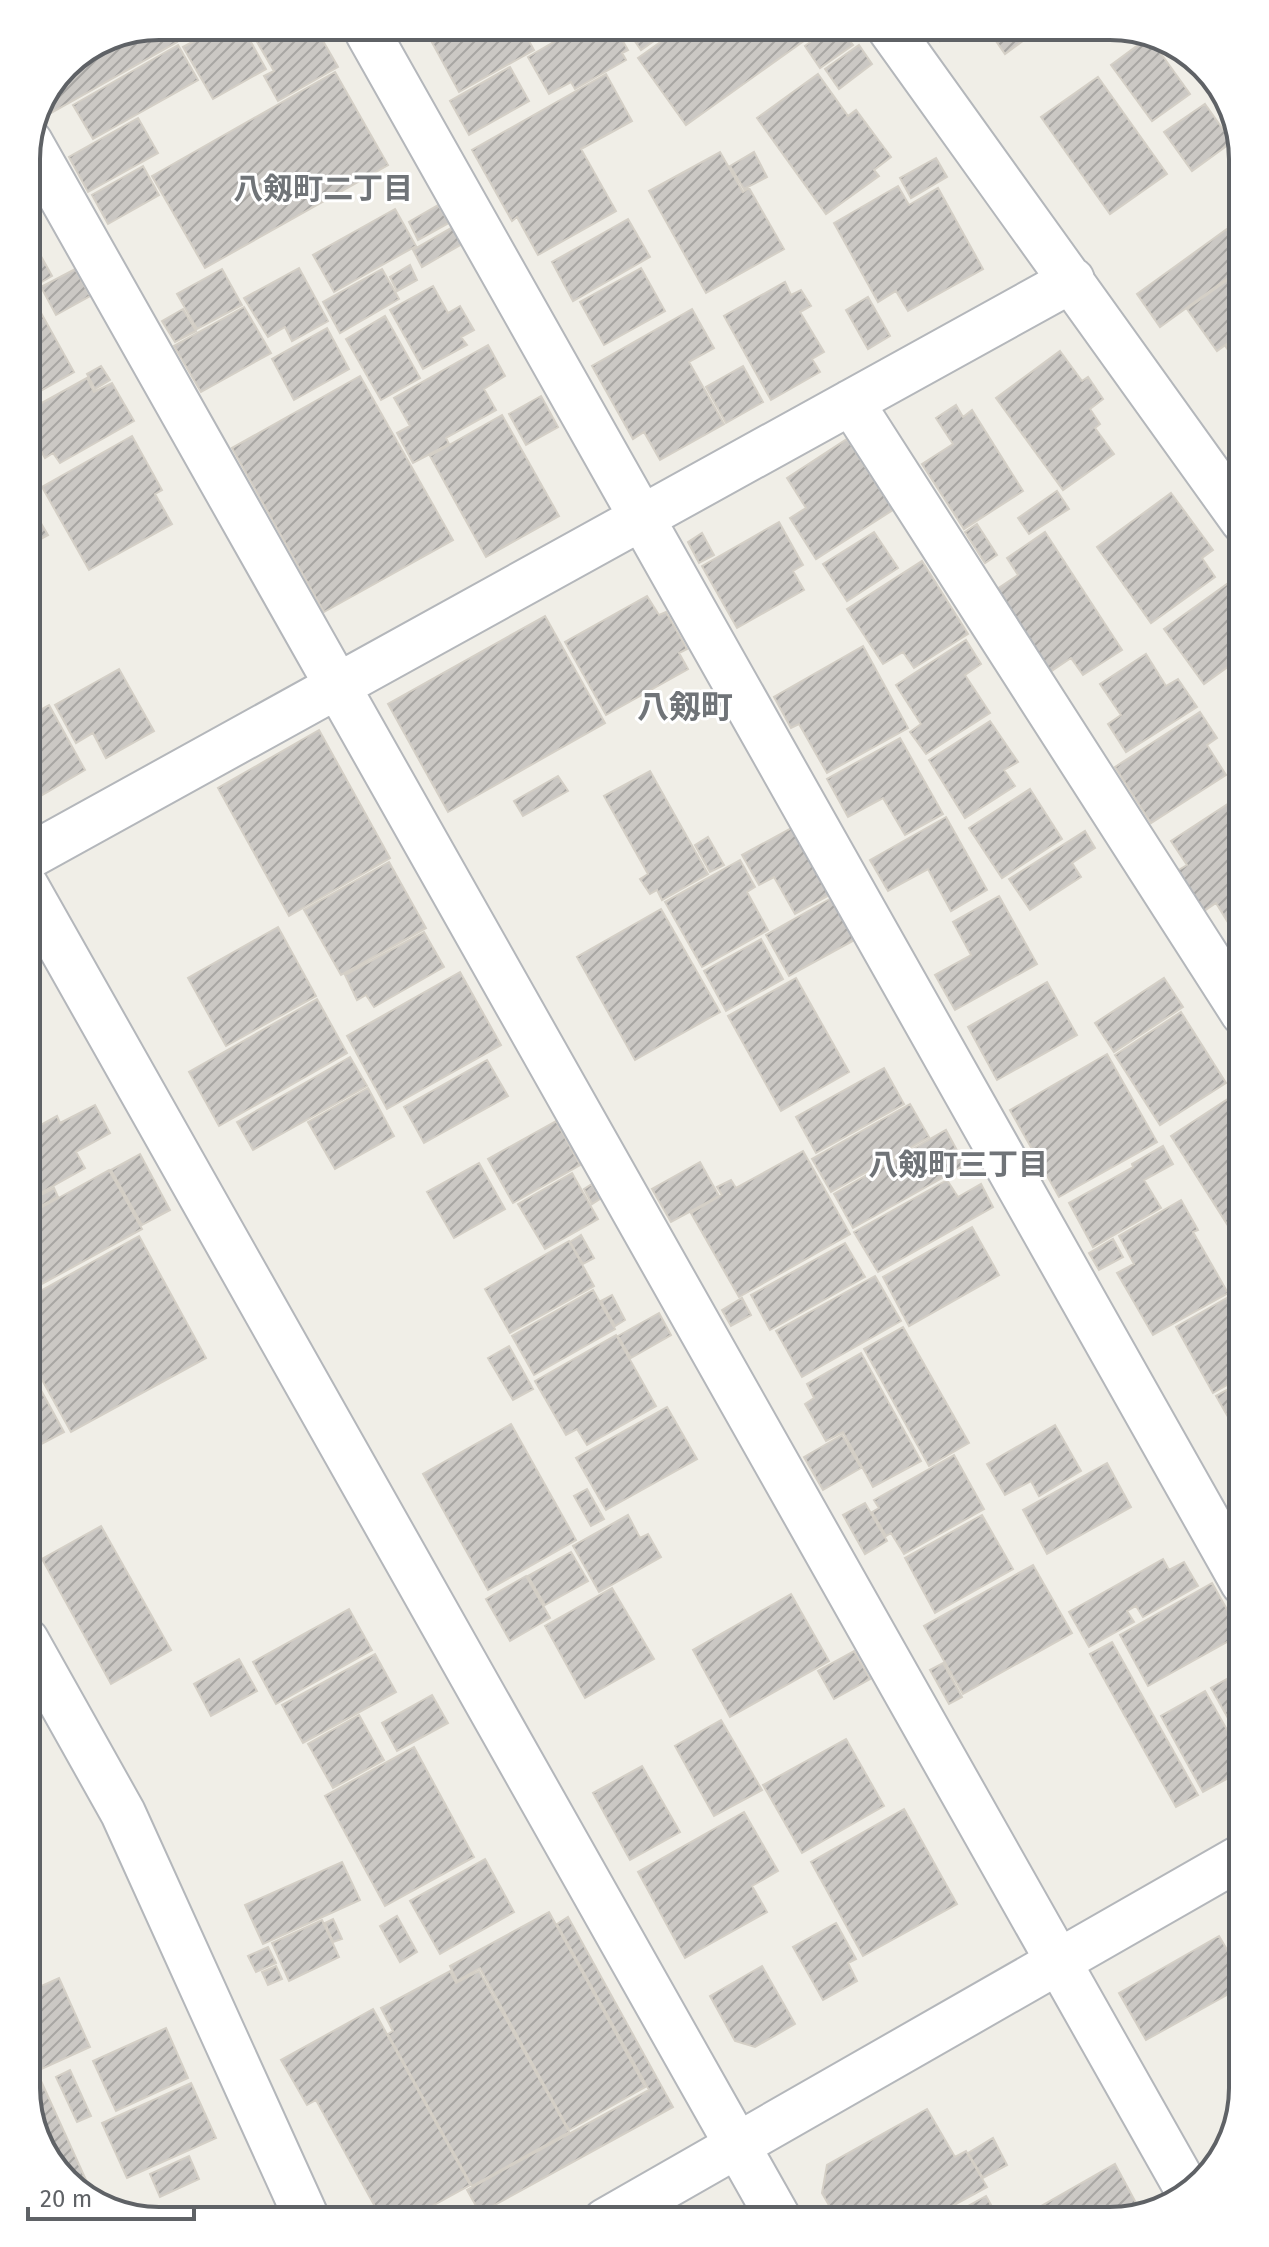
<svg xmlns="http://www.w3.org/2000/svg" width="1269" height="2247" viewBox="0 0 1269 2247" font-family="'Fira Sans','Noto Sans JP',sans-serif">
	<style>
		.building { fill: url(#building-hatch); stroke: #d4cfc6; stroke-width: 2 }
		.lines { fill: none; stroke-linecap: round; stroke-linejoin: round }
		.minor-casing { stroke: #b4b7bb; stroke-width: 48 }
		.tertiary-casing { stroke: #b4b7bb; stroke-width: 48 }
		.minor { stroke: #fff; stroke-width: 44 }
		.tertiary { stroke: #fff; stroke-width: 44 }
		.labels { text-anchor: middle; stroke-width: 6; stroke-linejoin: round; paint-order: stroke }
		.neighbourhood-label { font-size: 30px; font-weight: bold; fill: #707478; stroke: #fff }
		.quarter-label { font-size: 32px; font-weight: bold; fill: #707478; stroke: #fff }
		.rim { fill: none; stroke: #5f6266; stroke-width: 4 }
	</style>
	<defs>
		<pattern id="building-hatch" width="6" height="6" patternUnits="userSpaceOnUse" patternTransform="scale(2)"><rect width="6" height="6" fill="#cbc8c4"/><path d="M-1 1l2-2M0 6l6-6M5 7l2-2" fill="none" stroke="#a8a6a3"/></pattern>
	</defs>
	<rect width="100%" height="100%" fill="#f0eee7"/>
	<!-- building -->
	<path class="building" d="M1042 27 1005 54 987 28Z
		M931 28H958L940 41Z
		M812 29 815 33 686 125 638 58 676 31Z
		M828 29H841L853 45 820 68 805 46Z
		M617 31 628 50 622 53 626 60 575 89 571 82 549 94 528 57 557 40 552 32Z
		M628 31H668L641 50Z
		M524 32 534 50 459 92 429 37 436 33Z
		M319 34 338 67 278 101 264 76 274 71 253 35Z
		M173 35 177 42 49 114 46 108 65 65 108 36Z
		M205 35H247L266 69 213 99 183 47Z
		M1149 37 1190 94 1152 121 1111 65Z
		M178 45 198 80 93 139 73 105Z
		M859 45 872 64 839 89 825 69Z
		M510 67 529 101 469 135 450 101Z
		M335 72 388 165 205 268 152 176Z
		M606 74 632 121 581 149 616 211 538 255 517 217 512 221 472 150Z
		M818 74 848 116 856 110 891 157 874 170 879 176 826 214 757 118Z
		M1098 77 1167 174 1110 214 1041 117Z
		M1205 104 1232 142 1192 171 1164 132Z
		M138 118 158 153 88 192 69 157Z
		M720 152 743 192 749 188 784 249 706 293 649 191Z
		M754 152 767 177 744 189 730 166Z
		M936 158 947 177 911 198 900 178Z
		M143 166 159 195 108 224 92 195Z
		M898 186 909 205 938 188 983 269 908 311 896 291 878 302 834 223Z
		M438 205 449 223 418 240 409 222Z
		M395 209 416 246 334 292 313 255Z
		M1243 216V247L1228 227Z
		M628 219 650 257 573 301 552 262Z
		M453 227 462 244 422 267 413 250Z
		M1227 229 1243 251V267L1160 327 1137 294Z
		M28 233 52 276 26 291V234Z
		M410 265 417 280 397 291 390 277Z
		M299 268 328 321 292 341 285 327 268 337 244 298Z
		M641 268 665 311 604 345 580 302Z
		M75 269 90 296 56 315 41 287Z
		M222 269 242 305 197 329 177 294Z
		M382 269 399 299 340 333 323 302Z
		M1243 269V332L1217 351 1187 309Z
		M785 282 791 295 801 290 811 306 800 312 824 352 812 359 820 372 771 400 724 316Z
		M433 286 448 313 460 306 474 330 461 337 467 345 423 369 390 310Z
		M868 297 890 336 868 349 846 310Z
		M36 304 74 372 26 399V309Z
		M244 307 271 353 201 392 174 346Z
		M183 309 196 331 175 342 162 321Z
		M692 309 714 348 689 362 724 424 660 460 644 432 633 439 592 366Z
		M385 316 420 378 381 400 346 339Z
		M327 328 349 369 294 400 272 359Z
		M1243 335V371L1226 347Z
		M488 345 505 376 484 389 496 410 446 438 449 444 413 463 397 433 410 426 394 398Z
		M1060 351 1082 381 1088 377 1103 399 1090 409 1100 424 1095 428 1114 454 1063 490 996 398Z
		M101 366 110 380 95 389 87 374Z
		M743 366 763 402 726 423 706 387Z
		M360 376 453 540 324 612 232 448Z
		M87 378 94 392 112 383 134 421 60 463 53 453 45 458 26 424 34 419 29 410Z
		M541 396 558 427 526 445 509 414Z
		M956 405 963 417 972 410 1023 491 964 529 922 464 953 444 936 418Z
		M502 415 559 516 486 557 430 456Z
		M132 436 162 490 155 494 172 524 89 570 42 487Z
		M847 439 893 510 816 559 790 518 806 508 787 478Z
		M1057 491 1069 509 1029 534 1018 518Z
		M1171 493 1213 550 1202 558 1215 577 1151 623 1097 547Z
		M26 498 48 535 26 547Z
		M779 522 803 565 793 571 804 590 737 628 702 566Z
		M977 524 997 555 985 563 965 532Z
		M874 532 898 568 847 601 823 564Z
		M1045 532 1122 650 1083 675 1071 658 1050 672 997 589 1018 575 1007 558Z
		M702 533 714 555 699 563 688 542Z
		M922 561 968 634 914 668 903 652 883 664 847 609Z
		M1234 579 1243 592V656L1204 684 1164 629Z
		M647 596 659 615 666 612 687 649 679 653 688 669 606 715 565 642Z
		M545 616 605 723 448 812 388 704Z
		M966 640 981 664 965 675 990 713 926 754 910 732 921 724 896 685Z
		M863 646 908 728 827 773 799 724 791 728 774 697Z
		M1146 654 1166 686 1178 679 1197 707 1126 752 1108 724 1121 715 1100 684Z
		M119 669 154 731 106 758 93 733 76 743 55 705Z
		M49 705 85 770 37 798 26 778V718Z
		M1200 712 1217 738 1207 745 1226 775 1151 823 1115 767Z
		M990 721 1018 762 1004 770 1015 786 965 818 929 760Z
		M319 730 390 858 289 916 218 788Z
		M900 738 943 814 905 835 883 798 848 817 827 779Z
		M650 771 708 874 662 900 657 890 650 894 640 879 648 874 604 796Z
		M558 776 568 791 523 816 514 801Z
		M1030 789 1062 839 1002 878 969 828Z
		M1234 800 1243 814V915L1229 924 1216 903 1204 911 1177 871 1187 865 1171 841Z
		M946 817 987 890 951 911 928 869 888 891 870 860Z
		M795 826 833 893 795 914 774 877 759 885 742 855Z
		M1085 831 1095 848 1072 863 1081 877 1030 910 1009 879Z
		M708 837 724 865 710 872 695 845Z
		M740 860 755 887 747 892 768 930 702 967 665 902Z
		M389 862 426 928 341 975 304 910Z
		M835 896 858 938 789 976 766 935Z
		M999 896 1037 964 955 1010 935 975 971 955 953 922Z
		M661 909 720 1012 635 1060 577 957Z
		M278 927 316 996 226 1046 188 978Z
		M424 932 444 967 374 1007 366 995 357 1000 345 975Z
		M761 939 783 979 726 1011 704 971Z
		M460 972 501 1045 387 1109 347 1036Z
		M796 978 849 1072 781 1111 728 1016Z
		M1164 978 1183 1007 1114 1052 1095 1023Z
		M1047 982 1077 1035 997 1080 968 1027Z
		M317 999 347 1053 219 1126 189 1072Z
		M1181 1012 1226 1083 1160 1125 1115 1055Z
		M1107 1054 1157 1142 1059 1197 1010 1110Z
		M350 1057 367 1086 253 1150 237 1122Z
		M487 1060 508 1096 424 1143 404 1107Z
		M884 1068 904 1104 816 1153 796 1117Z
		M1243 1086V1112L1231 1094Z
		M368 1088 394 1136 335 1169 308 1122Z
		M1231 1097 1243 1117V1229L1234 1235 1171 1136Z
		M910 1104 929 1137 831 1192 812 1159Z
		M95 1105 110 1133 76 1152 85 1168 26 1201V1133L57 1116 60 1123Z
		M556 1121 580 1165 513 1203 488 1159Z
		M946 1130 965 1165 853 1228 834 1194Z
		M1163 1146 1173 1164 1144 1180 1161 1208 1093 1247 1069 1203 1133 1167 1132 1164Z
		M803 1151 850 1234 739 1297 691 1213 722 1195 717 1187 731 1180 736 1188Z
		M140 1154 170 1210 142 1225 111 1170Z
		M700 1162 719 1196 671 1222 652 1189Z
		M479 1163 505 1209 454 1238 427 1192Z
		M109 1170 142 1229 42 1284 26 1255V1216Z
		M572 1173 598 1219 545 1249 518 1204Z
		M947 1180 958 1197 981 1184 993 1207 878 1272 854 1232Z
		M592 1184 600 1199 592 1204 584 1189Z
		M54 1188 58 1197 26 1214V1203Z
		M1181 1200 1198 1230 1193 1232 1228 1293 1153 1335 1117 1273 1134 1264 1119 1236Z
		M972 1227 999 1275 909 1326 883 1277Z
		M581 1235 594 1258 583 1264 570 1242Z
		M139 1236 206 1358 71 1432 26 1351V1299Z
		M1113 1239 1123 1257 1099 1270 1089 1253Z
		M569 1241 594 1286 510 1333 485 1289Z
		M845 1243 865 1277 770 1330 751 1295Z
		M875 1276 901 1321 802 1377 776 1331Z
		M593 1290 615 1329 534 1375 512 1336Z
		M1239 1291 1243 1298V1376L1213 1393 1176 1327Z
		M612 1295 625 1320 615 1326 601 1301Z
		M742 1298 751 1315 731 1326 722 1310Z
		M659 1313 671 1335 631 1358 618 1336Z
		M903 1327 969 1443 929 1466 864 1349Z
		M616 1335 656 1406 587 1445 577 1429 566 1435 535 1381Z
		M509 1346 533 1389 513 1400 488 1358Z
		M861 1353 921 1461 873 1487 843 1432 826 1441 805 1404 814 1398 807 1384Z
		M26 1363 64 1432 26 1452Z
		M1243 1381V1443L1216 1396Z
		M667 1407 697 1459 606 1510 576 1458Z
		M511 1424 576 1540 488 1590 423 1474Z
		M1055 1425 1081 1471 1039 1496 1031 1481 1005 1495 987 1464Z
		M842 1435 861 1468 823 1490 804 1457Z
		M954 1455 984 1509 904 1554 891 1533 886 1536 872 1512 879 1508 874 1500Z
		M1107 1463 1131 1507 1047 1554 1023 1510Z
		M587 1489 604 1519 591 1526 574 1496Z
		M865 1503 887 1541 865 1554 843 1515Z
		M628 1515 640 1538 648 1534 661 1557 599 1592 573 1546Z
		M982 1515 1013 1569 935 1613 905 1558Z
		M101 1526 171 1650 111 1684 42 1559Z
		M571 1552 588 1581 545 1605 528 1576Z
		M1163 1559 1169 1570 1184 1562 1198 1586 1143 1617 1136 1606 1127 1611 1134 1622 1089 1647 1069 1612Z
		M1033 1565 1072 1633 963 1694 924 1626Z
		M526 1576 550 1618 510 1641 486 1599Z
		M1212 1583 1241 1634 1148 1686 1120 1635Z
		M612 1588 654 1659 585 1698 545 1626Z
		M791 1594 829 1661 730 1717 693 1650Z
		M349 1609 372 1650 276 1704 253 1662Z
		M1112 1642 1198 1795 1176 1807 1090 1654Z
		M854 1651 870 1679 834 1699 818 1671Z
		M375 1654 396 1692 303 1743 282 1705Z
		M239 1659 257 1691 211 1716 194 1684Z
		M943 1663 962 1697 949 1704 930 1670Z
		M1243 1670V1745L1211 1688Z
		M1205 1691 1243 1758V1770L1203 1792 1161 1716Z
		M432 1695 448 1723 397 1751 382 1723Z
		M359 1715 384 1760 333 1788 308 1744Z
		M721 1720 762 1790 714 1816 675 1746Z
		M846 1739 884 1806 802 1853 763 1785Z
		M414 1747 474 1857 385 1906 325 1796Z
		M642 1766 680 1832 630 1860 593 1793Z
		M904 1809 957 1904 863 1956 811 1862Z
		M744 1812 778 1871 752 1886 767 1912 685 1958 638 1872Z
		M485 1859 514 1912 440 1954 410 1901Z
		M342 1862 360 1900 263 1944 245 1905Z
		M549 1912 645 2087 569 2130 480 1968 457 1981 450 1966Z
		M397 1916 417 1952 400 1962 380 1926Z
		M568 1917 673 2107 480 2213 467 2190 649 2090 557 1924Z
		M333 1919 342 1939 333 1942 325 1923Z
		M322 1920 339 1957 289 1981 272 1943Z
		M836 1923 856 1959 848 1963 857 1981 823 2000 793 1947Z
		M1219 1936 1243 1977V1986L1146 2040 1119 1993Z
		M268 1947 276 1963 256 1972 248 1956Z
		M276 1966 282 1979 268 1985 262 1972Z
		M762 1966 795 2024 755 2047 735 2041 710 1996Z
		M450 1971 456 1983 479 1971 569 2132 472 2186 388 2034 393 2031 381 2008Z
		M59 1978 90 2047 26 2076V1993Z
		M373 2009 470 2185 405 2221H383L316 2100 307 2105 281 2060Z
		M166 2028 188 2078 116 2111 93 2061Z
		M70 2070 91 2116 77 2122 56 2077Z
		M41 2081 96 2202 85 2198 40 2146 26 2087Z
		M191 2083 216 2138 127 2178 102 2123Z
		M927 2109 955 2157 966 2151 987 2187 925 2221H838L822 2193 827 2165Z
		M993 2138 1007 2165 983 2178 968 2153Z
		M189 2156 199 2179 160 2197 150 2174Z
		M1115 2164 1142 2214 1110 2221H1015Z
		M986 2196 1000 2221H941Z"/>
	<g class="lines">
		<defs>
			<path id="minor" d="M890 29 1243 521
				M368 33 1243 1583
				M30 142 1188 2191
				M851 402 1243 1013
				M26 858 1072 280
				M26 886 780 2221
				M26 1640 123 1813 308 2221"/>
			<path id="tertiary" d="M605 2221 1243 1856"/>
		</defs>
		<!-- minor casing -->
		<use href="#minor" class="minor-casing"/>
		<!-- tertiary casing -->
		<use href="#tertiary" class="tertiary-casing"/>
		<!-- minor -->
		<use href="#minor" class="minor"/>
		<!-- tertiary -->
		<use href="#tertiary" class="tertiary"/>
	</g>
	<g class="labels">
		<!-- neighbourhood labels -->
		<g class="neighbourhood-label">
			<text x="323" y="199">八剱町二丁目</text>
			<text x="958" y="1175">八剱町三丁目</text>
		</g>
		<!-- quarter labels -->
		<g class="quarter-label">
			<text x="685" y="718">八剱町</text>
		</g>
	</g>
	<!-- crop -->
	<path d="M0 0H1269V2247H0ZM159 40H1110A119 119 0 0 1 1229 159V2088A119 119 0 0 1 1110 2207H159A119 119 0 0 1 40 2088V159A119 119 0 0 1 159 40Z" fill="#fff" fill-rule="evenodd"/>
	<path class="rim" d="M159 40H1110A119 119 0 0 1 1229 159V2088A119 119 0 0 1 1110 2207H159A119 119 0 0 1 40 2088V159A119 119 0 0 1 159 40Z"/>
	<!-- scale -->
	<path d="M28 2207v12h166v-12" fill="none" stroke="#5f6266" stroke-width="4"/>
	<text x="40" y="2207" font-size="24" fill="#5f6266" stroke="#ffffff" stroke-width="6" paint-order="stroke">20 m</text>
</svg>
